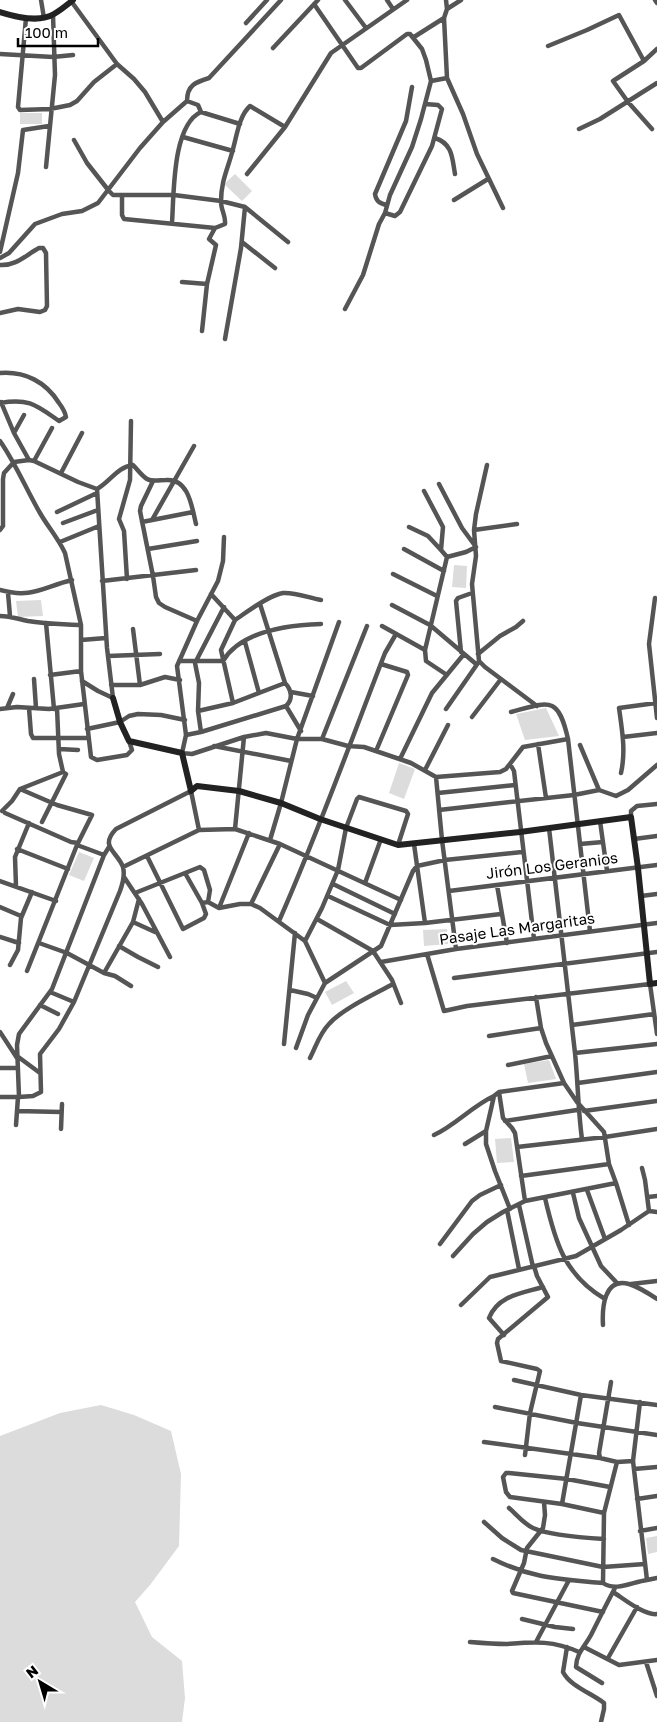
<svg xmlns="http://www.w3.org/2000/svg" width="657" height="1722" viewBox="0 0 657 1722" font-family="'Golos Text',sans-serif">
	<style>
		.green { fill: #dcdcdc }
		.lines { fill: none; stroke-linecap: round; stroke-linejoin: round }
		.street { stroke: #555; stroke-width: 4.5 }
		.secondary { stroke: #222; stroke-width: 6 }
		.labels { text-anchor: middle; stroke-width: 4; stroke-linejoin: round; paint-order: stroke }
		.street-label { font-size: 15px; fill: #000; stroke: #fff }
	</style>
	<rect width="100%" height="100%" fill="#fff"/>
	<!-- green -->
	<path class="green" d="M20 113H42V124H20Z
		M235 174 252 191 242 201 224 184Z
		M454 565 467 566 466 588 452 587Z
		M41 600 43 616 18 617 16 601Z
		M546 708 559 736 525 740 516 714Z
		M399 763 415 769 404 799 389 793Z
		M79 852 94 858 84 881 69 875Z
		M447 929 448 944 424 946 423 930Z
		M346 981 354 993 332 1005 325 992Z
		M549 1060 556 1079 528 1083 524 1064Z
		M511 1138 514 1162 497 1163 495 1139Z
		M101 1405 134 1415 171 1431 181 1474 179 1546 150 1585 135 1602 152 1637 182 1661 185 1698 182 1722H0V1436L60 1413Z
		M657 1536V1552L648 1554 646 1538Z"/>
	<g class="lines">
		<!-- street -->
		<path class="street" d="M41 0 44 18
			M345 0 366 28
			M387 0 393 9
			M446 0 447 9 444 18 447 78 463 114 477 154 503 208
			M655 0 657 3
			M71 1 117 64 134 79 145 92 163 122
			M314 4 358 68H361L407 34H410L422 49 426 60 431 81 421 119 412 147 390 195 385 213 379 224 363 275 345 309
			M447 9 461 0
			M26 18 18 107 20 110 50 109 70 105 77 101 94 82 117 64
			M246 23 267 0
			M414 37 444 18
			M548 46 587 30 619 15 644 61
			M273 48 318 0
			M0 54 53 57 73 55
			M431 81 447 78
			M187 101C187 85 196 82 209 78L281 0
			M579 129 600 119 657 83
			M652 129 628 102 613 81 644 61 657 49
			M183 137 233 151
			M435 138C453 144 452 158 455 174
			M74 140 87 163 109 191 113 195H174L221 201 245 207 241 248 225 339
			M46 167 55 75 53 15
			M247 174 285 127 331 53 407 0
			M122 195V215L124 219 215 228
			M454 200 488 179
			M386 205C379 203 376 201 375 194L406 121 412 87
			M245 207 288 242
			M385 213 395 216 400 212 432 146 442 109 438 105 425 104
			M172 223C174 195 172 125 201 112L240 124
			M242 242 275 268
			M0 252 18 173 23 130 49 126
			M0 258 9 253 35 224 62 214 82 211 98 203 140 148 163 122 187 101 198 105 201 112
			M0 265C16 266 26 255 39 248H43L46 253 47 306 45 310 40 312 18 309 0 313
			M182 282 207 284
			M202 331 207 284 216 245 209 239 215 228 225 224C226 216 221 210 221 202 221 180 228 169 233 149 237 135 239 116 250 106L285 127
			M0 373C25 371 46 382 59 403 62 407 65 411 66 417L59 421C36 405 29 398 0 403
			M1 402 14 433 29 460
			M14 433 24 415
			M0 441C16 464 26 489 40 513 48 527 58 538 65 553L81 625V671L91 757 97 760 127 755 132 750 129 741
			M34 461 52 428
			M487 465 476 514 474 530 476 556 472 584 479 661 485 667 537 706
			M61 473 82 433
			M153 481 141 506 140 511 153 576 156 597 159 603 165 607 197 621
			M97 489 107 648 113 698
			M424 491 443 527 441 550 447 557 466 552 476 547 462 528 439 484
			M57 512 97 493
			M152 520 194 446
			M142 522 193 512
			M63 523 98 510
			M409 527 428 536 441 550
			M0 530 3 526V479L4 473 14 462 29 460 34 461 78 482 97 489C110 482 117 467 133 465 137 469 142 476 147 479 152 482 160 480 166 480 189 478 192 508 196 524
			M474 530 517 524
			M224 537 223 561 218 581 197 621 177 666 186 735 182 753 192 754 244 737 266 733 297 739H322L348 746 364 747 411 763 436 777 500 772 506 769 523 747 568 739
			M60 542 99 526
			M148 549 197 541
			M404 549 444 571
			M393 574 437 596
			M127 579 124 531 119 519 130 480 131 421
			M102 581 196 570
			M0 590C32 599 43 587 72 580
			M8 593 10 616
			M211 594 235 620C247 612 269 595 283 593 295 592 309 598 321 600
			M655 598 649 644 657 718
			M260 604 285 683
			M392 605 430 625 476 664
			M0 616C10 616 18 619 28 621 45 624 63 624 81 625
			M46 623 54 709
			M382 626 425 650
			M133 629 140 685
			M81 640 106 638
			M245 642 259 693
			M461 652 456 601 458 598 472 593
			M478 654 500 636 516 627 523 621
			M108 656 160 654
			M179 661H223C241 631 289 625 321 624
			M50 675 81 671
			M447 675 426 661 425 650 447 557
			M34 679 36 708
			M82 681 98 691 113 698
			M111 685H140L165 677 180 680
			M291 692 313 696
			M233 703 221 650 235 620
			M286 706 301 731
			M7 708 13 694
			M29 708 31 734 33 738H88
			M0 709 17 707 49 709 84 704
			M446 709 478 663
			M511 712C549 702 558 695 568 739L590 931
			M472 717 501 679
			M87 729 120 722 129 716 138 714 161 715 185 720
			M201 732 198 711 199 683 195 663 224 607
			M186 735 201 732 286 706C293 700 292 690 285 683L233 703 198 711
			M623 737 657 733
			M322 739 367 626
			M538 744 546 798
			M580 745 599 790
			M214 746 291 761
			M59 749 78 750
			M376 751 408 675 407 672 381 664
			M400 759 432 693 464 654
			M510 764 514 771 534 939
			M425 770 448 725
			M621 773C626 751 622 730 619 708L656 703
			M436 777 442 840 456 949
			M438 793 515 785
			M439 810 574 795 599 790 616 796 628 790 657 765
			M2 811 12 801 20 789
			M5 813 71 842 78 843
			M631 817V811L637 806 657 804
			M600 821 607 871
			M42 822 66 774 63 772 59 754 57 708
			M549 828 575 1053C578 1082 578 1110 582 1139
			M235 829 244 737
			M634 839 657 836
			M270 840 281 803 297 739 339 622
			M414 844 425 923
			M580 844 603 842
			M77 845 104 855
			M109 847 104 855 52 989 19 1034 17 1045 19 1097 33 1096 41 1092 40 1054 59 1029 74 1002 120 891C123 883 125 875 123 867 117 851 99 847 116 829L191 791 199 830
			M17 849 68 869
			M147 856 183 929 204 918 206 914 202 903 185 873
			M123 867 199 830 235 829 280 844 401 900
			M124 877 142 904 170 957
			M0 881 56 901
			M365 883 381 839
			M333 884 395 914
			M497 885 507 943
			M16 886 15 857 29 823
			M449 891 657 865
			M135 893 200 867 204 870 210 890 208 902
			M328 896 390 925 425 923 501 914
			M641 896 657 894
			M202 903 208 902 219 908 240 904H251L260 908 305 941 325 983
			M251 904 280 844
			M0 907 21 916
			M219 908 249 833
			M317 919 373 951 392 980 401 1003
			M279 921C318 833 350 743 385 653L396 634
			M133 922 155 932
			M0 937 19 943
			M305 941 322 908 338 870 346 828 357 799 359 797 406 811 408 814 398 845
			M39 943 67 953 104 973 115 976 131 986
			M119 946 138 957 158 967
			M427 954 444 1011 467 1006 650 984 657 1034
			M381 962 456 949 657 923
			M10 965 18 950 21 918 32 892
			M27 971 77 845 92 815 57 805 20 789 63 772
			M104 973 133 922 139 899
			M454 978 657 952
			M290 990 308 994 317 998
			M50 992 74 1002
			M536 997 541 1028 546 1043 564 1083 577 1102 604 1132 609 1164 616 1183 629 1225
			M40 1005 58 1014
			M572 1025 654 1014
			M0 1032 17 1058
			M489 1036 541 1028
			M284 1044 295 933
			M296 1048 308 1015 325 983 381 946 413 871 417 866 445 860 522 852
			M575 1053 657 1044
			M17 1056 40 1073
			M310 1058C316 1046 320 1033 329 1024 342 1009 375 994 393 984
			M508 1065 552 1056
			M0 1068H18
			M578 1083 657 1072
			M499 1092 503 1118 512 1128 515 1133 525 1201
			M0 1097H19
			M17 1111 61 1112
			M584 1111 657 1101
			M505 1121 577 1110
			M16 1125 18 1097
			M61 1129 62 1104
			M434 1135C456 1125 472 1106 494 1096
			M465 1144 486 1131
			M517 1147 605 1137 657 1129
			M642 1168 645 1180 649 1211
			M521 1176 609 1164
			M587 1190 605 1239
			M573 1193 579 1218 601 1266 617 1283
			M648 1197 657 1196
			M545 1198C555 1241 564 1275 605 1299
			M519 1205 533 1267
			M510 1209 495 1171 486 1144V1131L494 1096 499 1092 564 1083
			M507 1210 519 1269
			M440 1244 472 1201 480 1195 501 1185
			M453 1256 473 1234 487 1222 503 1212 525 1201 616 1183
			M631 1284 657 1281
			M461 1305 490 1277 576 1256 621 1230 649 1211 657 1212
			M603 1325C602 1308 604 1277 629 1284 636 1286 651 1295 657 1299
			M504 1335 489 1318C498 1295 523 1293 543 1287
			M514 1380 581 1395 657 1405
			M611 1382 599 1453 600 1458 617 1462 633 1461
			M495 1407 577 1423 657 1435
			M484 1442 600 1458
			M525 1455 530 1413 540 1371 537 1369 501 1361 497 1343 498 1339 548 1297 537 1276 534 1266
			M634 1469 657 1467
			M637 1499 657 1496
			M544 1502 545 1515 543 1528 527 1548 524 1563 512 1591 513 1593 603 1612
			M562 1504 581 1395
			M509 1508C517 1515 524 1524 533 1528 548 1535 587 1538 604 1539
			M604 1513 562 1504 510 1497 506 1492 503 1477 506 1473H509L567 1479 610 1487
			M484 1522 502 1538 521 1550 603 1567 645 1564
			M640 1531 657 1528
			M493 1559C533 1579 560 1579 603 1583 616 1592 632 1582 647 1580L633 1461 640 1402
			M647 1580 657 1578
			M603 1583 604 1513 617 1462
			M613 1592C624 1599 645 1616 657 1614
			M522 1619 555 1627 573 1629
			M470 1642C482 1643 494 1644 506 1644 534 1642 552 1640 579 1652
			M536 1642 569 1580
			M567 1647 563 1672C570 1686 591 1693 604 1703V1709L601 1722
			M584 1647 619 1665 657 1660
			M608 1658 637 1607
			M646 1662 657 1696
			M602 1683 576 1667C576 1654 585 1646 591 1635 599 1619 607 1603 615 1588"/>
		<!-- secondary -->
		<path class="secondary" d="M0 12C16 17 39 23 54 14 61 10 67 5 73 0
			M113 698 120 722 129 741 182 753 191 791 197 786 239 791 281 803 320 819 398 845 520 832 631 817 638 868 650 984 657 983"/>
	</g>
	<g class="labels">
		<!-- street labels -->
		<g class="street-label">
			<text transform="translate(552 866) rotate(-7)" y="5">Jirón Los Geranios</text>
			<text transform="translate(517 929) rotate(-8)" y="5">Pasaje Las Margaritas</text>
		</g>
	</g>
	<!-- north arrow -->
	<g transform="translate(40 1682) rotate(322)" stroke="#ffffff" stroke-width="4" paint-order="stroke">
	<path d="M0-4L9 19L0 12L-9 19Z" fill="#000000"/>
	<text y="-8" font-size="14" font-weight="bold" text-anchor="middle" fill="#000000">N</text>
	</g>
	<!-- scale -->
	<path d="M18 38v8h80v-8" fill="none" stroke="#000000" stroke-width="2.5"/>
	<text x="25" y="38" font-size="15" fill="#000000" stroke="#ffffff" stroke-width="4" paint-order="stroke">100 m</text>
</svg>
